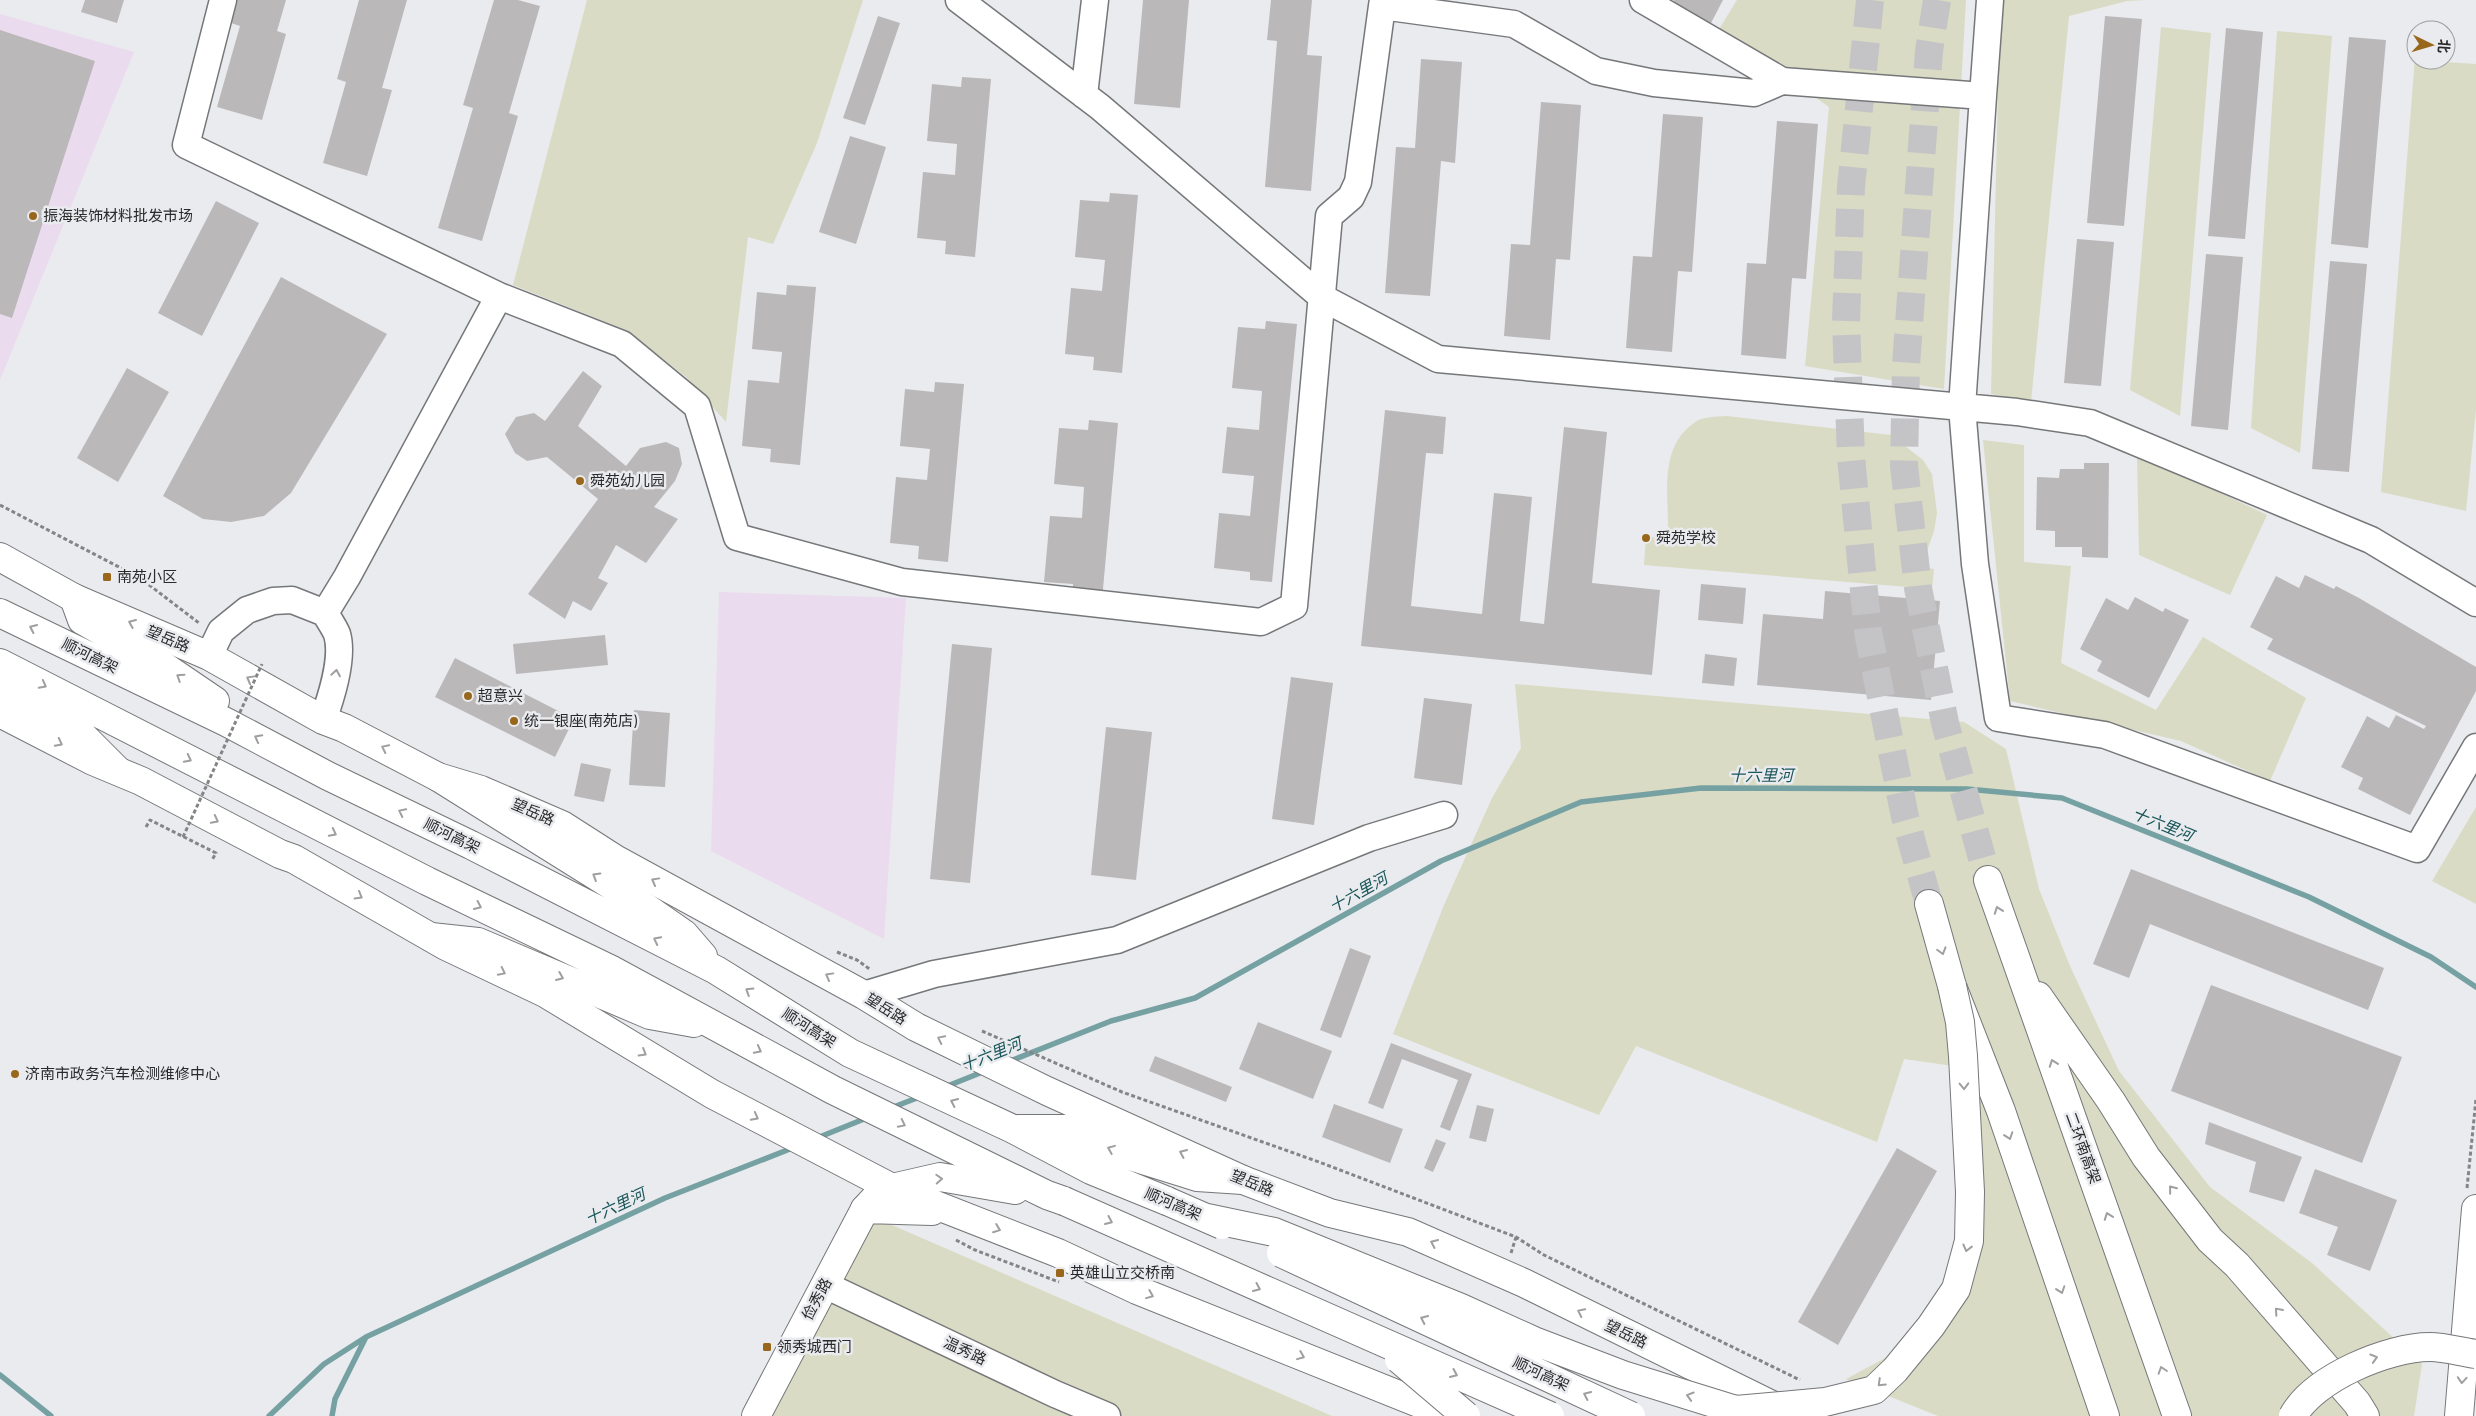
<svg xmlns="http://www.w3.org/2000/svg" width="2476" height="1416" viewBox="0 0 2476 1416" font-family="Barlow,'Noto Sans SC',sans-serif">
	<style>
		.commercial { fill: #ebdbee }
		.green { fill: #d9dbc4 }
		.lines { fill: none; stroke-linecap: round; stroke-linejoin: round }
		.stream { stroke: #76a1a3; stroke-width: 5.5 }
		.building { fill: #bbb8ba }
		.highway-tunnel { stroke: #c4c4c7; stroke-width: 28; stroke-dasharray: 28 14; stroke-linecap: butt }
		.minor-casing { stroke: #757779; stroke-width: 29 }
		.major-casing { stroke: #757779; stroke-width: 30 }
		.highway-casing { stroke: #757779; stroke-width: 30 }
		.path { stroke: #848586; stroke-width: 3; stroke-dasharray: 4 2.5; stroke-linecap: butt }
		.minor { stroke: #fff; stroke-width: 26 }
		.major { stroke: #fff; stroke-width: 28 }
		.highway { stroke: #fff; stroke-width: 28 }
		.highway-bridge-casing { stroke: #757779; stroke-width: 30; stroke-linecap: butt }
		.path-bridge { stroke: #848586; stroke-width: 3; stroke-dasharray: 4 2.5; stroke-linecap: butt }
		.highway-bridge { stroke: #fff; stroke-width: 28 }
		.oneway { stroke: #9f9fa0 }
		.poi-dot { fill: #99671b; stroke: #eaebee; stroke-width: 2 }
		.labels { text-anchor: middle; stroke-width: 5; stroke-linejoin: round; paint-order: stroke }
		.poi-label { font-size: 15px; fill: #2a2a2b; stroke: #eaebee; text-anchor: start }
		.street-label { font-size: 15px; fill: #2a2a2b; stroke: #eaebee }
		.water-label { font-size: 16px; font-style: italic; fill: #19565a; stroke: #eaebee }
	</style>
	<rect width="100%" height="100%" fill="#eaebee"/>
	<!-- commercial -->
	<path class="commercial" d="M0 14 134 52 0 380Z
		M719 592 906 598 884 939 711 851Z"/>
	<!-- green -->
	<path class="green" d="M587 0H863L817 143 773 244 748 237 726 422 686 377 626 330 513 285Z
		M1737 0H1966L1944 389 1805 366 1829 107 1780 72 1716 34Z
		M2000 0H2146L2127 1 2069 16 2031 402 1991 394Z
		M2161 27 2211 33 2180 416 2130 390Z
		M2277 31 2332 36 2300 453 2251 428Z
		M2415 57 2416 60 2476 64V409L2466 511 2381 492Z
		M1727 416 1891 435 1923 460 1932 474 1937 513 1934 531 1928 548 1912 566 1934 569 1932 589 1644 565 1646 536 1681 542 1668 526C1668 490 1660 447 1694 423 1702 416 1717 417 1727 416Z
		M1983 440 2024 445V562L2071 566 2061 663 2156 710 2203 637 2306 698 2270 781 2181 741 2010 701Z
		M2137 453 2267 515 2230 595 2139 555Z
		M1515 684 1964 722 2006 749 2039 889 2070 966 2119 1071 2210 1187 2312 1263 2422 1364 2414 1416H1938L1846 1379 1902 1349 1945 1284 1974 1175 1953 1066 1904 1059 1877 1142 1636 1046 1599 1115 1393 1034 1444 905 1492 798 1521 748Z
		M2476 807V904L2432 881Z
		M871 1216 1332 1416H771Z"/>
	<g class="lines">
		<!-- stream -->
		<path class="stream" d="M1008 1062 1111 1021 1195 998 1441 861 1581 802 1701 788 1967 789 2062 798 2309 897 2431 957 2476 987
			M945 1087 985 1071
			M891 1108 922 1096
			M817 1138 869 1117
			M0 1375 51 1416
			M269 1416 324 1364 366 1337
			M332 1416 335 1399 366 1337 665 1198 795 1147"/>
	</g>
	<!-- building -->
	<path class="building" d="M85 0H124L117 23 81 12Z
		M237 0H286L277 31 286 34 262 120 217 107 240 26 231 23Z
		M359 0H407L382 88 392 90 367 176 323 163 346 82 337 79Z
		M494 0H518L540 6 509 113 518 116 482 241 438 228 473 108 463 105Z
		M1143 0H1189L1180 108 1134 104Z
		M1271 0H1312L1307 55 1322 56 1311 191 1265 187 1277 41 1267 40Z
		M1674 0H1723L1710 25 1672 4Z
		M878 16 900 23 865 125 843 118Z
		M2105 16 2142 19 2124 226 2087 223Z
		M2226 28 2263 32 2245 239 2208 236Z
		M0 30 95 61 12 318 0 314Z
		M2349 37 2386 40 2368 248 2331 244Z
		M1421 59 1462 62 1455 163 1441 161 1430 296 1385 293 1396 147 1415 148Z
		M962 77 991 79 975 257 945 254 946 241 917 238 923 172 955 175 957 144 927 141 932 84 961 87Z
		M1541 102 1581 105 1570 260 1556 259 1550 340 1504 336 1511 244 1530 245Z
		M1663 114 1703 117 1692 272 1678 271 1672 352 1626 348 1633 256 1652 257Z
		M1777 121 1818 124 1806 279 1792 278 1786 359 1741 355 1747 263 1766 264Z
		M850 136 886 147 856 244 819 232Z
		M1110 193 1138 195 1122 373 1093 370 1094 357 1065 354 1071 288 1102 291 1105 260 1075 257 1080 200 1109 202Z
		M216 201 259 223 202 336 158 313Z
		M2077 239 2114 242 2101 386 2064 383Z
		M2206 254 2243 257 2228 430 2191 426Z
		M2330 261 2367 264 2349 472 2312 469Z
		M281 277 387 334 291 493 264 516 231 522 203 519 163 496Z
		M787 285 816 287 800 465 770 462 771 449 742 446 748 380 779 383 782 352 752 349 757 292 786 295Z
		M1266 321 1297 324 1272 582 1250 580V572L1214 568 1219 513 1250 516 1254 476 1222 473 1227 427 1259 430 1262 391 1232 388 1238 327 1265 329Z
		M127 368 169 392 118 482 77 458Z
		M583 371 602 386 578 426 626 466 640 448 666 442 679 448 682 464 675 481 654 507 678 519 646 563 616 545 598 578 608 583 591 611 573 601 565 619 528 594 598 499 547 457 527 461 515 453 505 434 516 417 534 413 545 421Z
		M935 382 964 384 948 562 918 559 919 546 890 543 896 477 927 480 930 449 900 446 905 389 934 392Z
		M1385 410 1446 417 1443 454 1426 453 1411 606 1482 614 1494 493 1532 497 1520 621 1544 624 1564 427 1607 432 1592 583 1660 590 1652 675 1361 646Z
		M1089 420 1118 423 1102 600 1072 598 1073 584 1044 582 1050 516 1082 518 1084 487 1054 484 1059 428 1088 430Z
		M2084 463H2109L2108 558 2082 557V547H2055V531L2036 530 2037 477 2059 478 2060 469H2084Z
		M2305 575 2334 589 2336 586 2359 598 2476 667V691L2410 815 2358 789 2363 778 2341 767 2367 716 2389 728 2396 715 2424 729 2426 726 2267 649 2273 639 2250 627 2276 576 2299 588Z
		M1701 584 1746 588 1743 624 1698 620Z
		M1825 591 1940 601 1931 700 1757 685 1763 614 1823 619Z
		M2135 597 2163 612 2165 608 2189 620 2149 698 2097 671 2102 661 2080 649 2106 598 2128 610Z
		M605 635 608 665 516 674 513 644Z
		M952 644 992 648 970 883 930 879Z
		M1705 654 1737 658 1734 686 1702 683Z
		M455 658 574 719 555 757 435 697Z
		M1291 677 1333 683 1314 825 1272 819Z
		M1424 698 1472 704 1462 785 1414 778Z
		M634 710 670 713 665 787 629 785Z
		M1106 727 1152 732 1136 880 1091 875Z
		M581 763 611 769 604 802 574 796Z
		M2131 869 2384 968 2368 1010 2150 924 2129 978 2093 964Z
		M1350 948 1371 956 1341 1038 1320 1030Z
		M2211 985 2402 1057 2362 1163 2171 1091Z
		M1258 1022 1332 1051 1313 1099 1239 1069Z
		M1391 1043 1472 1074 1450 1131 1440 1127 1458 1080 1402 1059 1383 1109 1368 1103Z
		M1155 1056 1232 1087 1226 1102 1149 1071Z
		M1334 1104 1403 1129 1390 1163 1322 1137Z
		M1477 1105 1494 1109 1486 1142 1469 1138Z
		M2209 1122 2302 1157 2284 1202 2249 1192 2256 1162 2205 1144Z
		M1436 1139 1446 1143 1433 1172 1424 1168Z
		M1897 1148 1937 1171 1838 1345 1798 1322Z
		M2315 1169 2397 1200 2370 1271 2327 1255 2338 1227 2299 1213Z"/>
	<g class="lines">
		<!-- highway-tunnel -->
		<path class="highway-tunnel" d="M1870 0 1851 187 1846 321 1851 457 1868 632 1905 817 1929 904
			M1937 0 1929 51 1906 365 1904 466 1918 588 1945 723 1988 880"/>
		<defs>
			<path id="minor" d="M223 0 186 145 499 296 347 577 325 613
				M959 0 1100 107 1323 298 1438 359 2017 412 2090 423 2371 540 2476 603
				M1383 0 1382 6 1514 24 1596 71 1654 83 1754 93 1782 81
				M1643 0 1782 81 1983 96 1962 407 1975 564 1998 718 2105 735 2417 849 2476 747
				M1084 95 1095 0
				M1983 96 1990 0
				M499 296 622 344 697 406 737 537 902 582 1261 622 1294 606 1329 216 1351 197 1358 182 1382 6
				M209 656 221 631 247 610 273 601 292 600 325 613C329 620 334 627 337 634 344 657 331 698 323 720
				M864 995 934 974 1117 940 1369 838 1444 815
				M825 1285 1055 1394 1107 1416"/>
			<path id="major" d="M0 557 74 598 209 656 323 720 344 728 438 777 481 790 562 825 615 859 864 995 916 1027 1047 1091 1243 1180 1330 1213 1408 1232 1524 1283 1784 1411
				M0 713 93 761 141 781 280 854 294 859 446 946 545 993 712 1094 892 1188 1058 1253 1137 1290 1451 1416
				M865 1209 932 1211
				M756 1416 865 1209"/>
			<path id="highway" d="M74 598 82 620 162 665 215 701
				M0 613 226 722 328 776 471 845 716 970 850 1053 1013 1129 1091 1170 1167 1201
				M0 663 427 881 610 969 833 1090 1047 1195 1064 1201
				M0 687 80 733 117 770
				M438 777 638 902 684 934 703 956
				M1988 880 2177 1416
				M1929 904 1952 986 2001 1111 2105 1416
				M431 937 478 942 650 1015 694 1023
				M2038 996 2111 1101 2146 1157 2210 1240 2237 1265 2357 1403 2365 1416
				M1018 1129H1066L1114 1151 1197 1177 1243 1180
				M865 1209 878 1195 892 1188 940 1177 1015 1190
				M2459 1416 2476 1209"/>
		</defs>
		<!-- minor casing -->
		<use href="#minor" class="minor-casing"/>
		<!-- major casing -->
		<use href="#major" class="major-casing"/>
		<!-- highway casing -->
		<use href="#highway" class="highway-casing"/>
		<!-- path -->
		<path class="path" d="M0 505 140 578 199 623
			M146 827 150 820 216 853 212 860
			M837 952 857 960 871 970
			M982 1031 1122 1092 1319 1162 1516 1237 1544 1255 1800 1380
			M2467 1188 2476 1099
			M956 1240 975 1250 1059 1282
			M1511 1253 1516 1237"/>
		<!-- minor -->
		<use href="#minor" class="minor"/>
		<!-- major -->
		<use href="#major" class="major"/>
		<!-- highway -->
		<use href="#highway" class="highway"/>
		<defs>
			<path id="highway-bridge" d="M1064 1201 1550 1416
				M1167 1201 1222 1225
				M1207 1218 1274 1232 1461 1308 1534 1341 1623 1375 1736 1410 1825 1402 1874 1390 1895 1370 1931 1326 1956 1289 1969 1241 1970 1192 1963 1056 1960 1022 1952 986
				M1281 1253 1631 1416
				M1399 1359 1466 1416
				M2293 1416C2314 1378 2388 1347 2430 1347 2445 1347 2461 1352 2476 1354"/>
		</defs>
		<!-- highway-bridge casing -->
		<use href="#highway-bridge" class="highway-bridge-casing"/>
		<!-- path-bridge -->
		<path class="path-bridge" d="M183 837 262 664"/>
		<!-- highway-bridge -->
		<use href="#highway-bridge" class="highway-bridge"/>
	</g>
	<!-- one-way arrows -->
	<defs><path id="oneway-chevron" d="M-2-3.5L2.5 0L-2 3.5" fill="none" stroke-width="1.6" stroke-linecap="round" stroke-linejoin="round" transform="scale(1.25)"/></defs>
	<g class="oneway">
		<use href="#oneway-chevron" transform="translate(132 623) rotate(-157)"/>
		<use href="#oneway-chevron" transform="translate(33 628) rotate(-155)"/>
		<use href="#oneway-chevron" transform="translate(336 673) rotate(-81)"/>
		<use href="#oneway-chevron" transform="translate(180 677) rotate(-147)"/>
		<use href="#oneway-chevron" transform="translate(250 679) rotate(-151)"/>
		<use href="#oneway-chevron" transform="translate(43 685) rotate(28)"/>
		<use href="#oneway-chevron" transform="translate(258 738) rotate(-152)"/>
		<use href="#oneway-chevron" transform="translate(59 743) rotate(27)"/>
		<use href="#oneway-chevron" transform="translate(385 748) rotate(-154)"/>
		<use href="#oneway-chevron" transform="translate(188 759) rotate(27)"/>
		<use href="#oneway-chevron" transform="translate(402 812) rotate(-154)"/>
		<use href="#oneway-chevron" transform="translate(215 820) rotate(27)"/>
		<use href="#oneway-chevron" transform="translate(333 833) rotate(27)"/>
		<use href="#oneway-chevron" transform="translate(596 876) rotate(-149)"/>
		<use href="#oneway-chevron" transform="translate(655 881) rotate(-151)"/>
		<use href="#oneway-chevron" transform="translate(359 896) rotate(30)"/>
		<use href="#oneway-chevron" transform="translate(478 906) rotate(25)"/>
		<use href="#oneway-chevron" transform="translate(1998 910) rotate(-110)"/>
		<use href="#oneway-chevron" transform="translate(657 940) rotate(-153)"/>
		<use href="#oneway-chevron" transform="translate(1942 951) rotate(74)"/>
		<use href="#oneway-chevron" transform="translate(502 972) rotate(26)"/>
		<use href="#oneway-chevron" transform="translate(829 976) rotate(-151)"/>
		<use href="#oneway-chevron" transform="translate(560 977) rotate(23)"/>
		<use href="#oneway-chevron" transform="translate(749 991) rotate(-148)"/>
		<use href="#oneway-chevron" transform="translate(941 1039) rotate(-154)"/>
		<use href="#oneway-chevron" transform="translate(758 1050) rotate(28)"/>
		<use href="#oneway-chevron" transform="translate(643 1053) rotate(31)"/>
		<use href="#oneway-chevron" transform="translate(2053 1063) rotate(-110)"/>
		<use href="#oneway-chevron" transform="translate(1964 1086) rotate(88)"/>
		<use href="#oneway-chevron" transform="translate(954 1102) rotate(-155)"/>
		<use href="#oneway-chevron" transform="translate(755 1117) rotate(28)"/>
		<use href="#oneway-chevron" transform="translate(902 1124) rotate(26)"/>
		<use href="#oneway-chevron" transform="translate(2009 1136) rotate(71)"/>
		<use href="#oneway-chevron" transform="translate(1111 1149) rotate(-158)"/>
		<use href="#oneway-chevron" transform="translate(1183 1153) rotate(-156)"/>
		<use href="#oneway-chevron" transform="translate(939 1179) rotate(-3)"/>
		<use href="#oneway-chevron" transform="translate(2172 1189) rotate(-129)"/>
		<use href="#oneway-chevron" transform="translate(2108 1216) rotate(-110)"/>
		<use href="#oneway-chevron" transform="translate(1109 1221) rotate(24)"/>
		<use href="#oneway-chevron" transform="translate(997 1229) rotate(21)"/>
		<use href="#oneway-chevron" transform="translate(1434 1243) rotate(-156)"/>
		<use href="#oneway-chevron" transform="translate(1967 1248) rotate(104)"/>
		<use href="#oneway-chevron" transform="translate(1257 1288) rotate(24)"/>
		<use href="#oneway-chevron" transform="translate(2061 1290) rotate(71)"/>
		<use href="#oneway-chevron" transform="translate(1150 1295) rotate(22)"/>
		<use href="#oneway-chevron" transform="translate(2278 1311) rotate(-131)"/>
		<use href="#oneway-chevron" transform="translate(1581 1312) rotate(-154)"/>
		<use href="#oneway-chevron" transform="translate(1424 1319) rotate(-155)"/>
		<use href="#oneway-chevron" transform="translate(1301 1356) rotate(22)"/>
		<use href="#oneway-chevron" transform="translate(2374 1358) rotate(-17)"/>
		<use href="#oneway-chevron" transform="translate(2162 1370) rotate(-108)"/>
		<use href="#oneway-chevron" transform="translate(1454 1374) rotate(24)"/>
		<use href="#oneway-chevron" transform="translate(2462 1380) rotate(94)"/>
		<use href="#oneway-chevron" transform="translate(1881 1383) rotate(136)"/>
		<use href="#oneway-chevron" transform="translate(1587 1395) rotate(-155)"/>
		<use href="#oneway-chevron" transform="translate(1690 1396) rotate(-163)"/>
	</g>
	<!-- markers -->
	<g class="poi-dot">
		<circle cx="33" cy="216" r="5"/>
		<circle cx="580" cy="481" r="5"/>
		<circle cx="1646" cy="538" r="5"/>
		<rect x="102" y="572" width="10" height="10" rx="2.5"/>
		<circle cx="468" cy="696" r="5"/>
		<circle cx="514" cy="721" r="5"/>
		<circle cx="15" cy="1074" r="5"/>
		<rect x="1055" y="1268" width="10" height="10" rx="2.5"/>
		<rect x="762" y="1342" width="10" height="10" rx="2.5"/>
	</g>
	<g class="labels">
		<!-- poi labels -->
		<g class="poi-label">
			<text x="43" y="221">振海装饰材料批发市场</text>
			<text x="590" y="486">舜苑幼儿园</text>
			<text x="1656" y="543">舜苑学校</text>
			<text x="117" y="582">南苑小区</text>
			<text x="478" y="701">超意兴</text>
			<text x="524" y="726">统一银座(南苑店)</text>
			<text x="25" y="1079">济南市政务汽车检测维修中心</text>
			<text x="1070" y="1278">英雄山立交桥南</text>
			<text x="777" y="1352">领秀城西门</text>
		</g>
		<!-- street labels -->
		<g class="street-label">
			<text transform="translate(168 639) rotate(23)" y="5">望岳路</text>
			<text transform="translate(90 656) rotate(26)" y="5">顺河高架</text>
			<text transform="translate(533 812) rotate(24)" y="5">望岳路</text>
			<text transform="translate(452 836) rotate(26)" y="5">顺河高架</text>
			<text transform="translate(886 1009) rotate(32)" y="5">望岳路</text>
			<text transform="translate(809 1028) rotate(32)" y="5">顺河高架</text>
			<text transform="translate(2083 1148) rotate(70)" y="5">二环南高架</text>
			<text transform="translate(1252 1183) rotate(22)" y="5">望岳路</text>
			<text transform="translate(1173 1204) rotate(23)" y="5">顺河高架</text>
			<text transform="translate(817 1299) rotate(-62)" y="5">俭秀路</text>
			<text transform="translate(1626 1334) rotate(26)" y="5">望岳路</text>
			<text transform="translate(965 1351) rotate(25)" y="5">温秀路</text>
			<text transform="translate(1541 1374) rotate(25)" y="5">顺河高架</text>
		</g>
		<!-- water labels -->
		<g class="water-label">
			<text x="1761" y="781">十六里河</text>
			<text transform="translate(2163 824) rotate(22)" y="6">十六里河</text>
			<text transform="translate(1358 892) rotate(-29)" y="6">十六里河</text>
			<text transform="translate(991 1054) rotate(-22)" y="6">十六里河</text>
			<text transform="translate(615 1206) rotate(-25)" y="6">十六里河</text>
		</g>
	</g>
	<!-- north arrow -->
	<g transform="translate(2431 45) rotate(95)"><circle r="24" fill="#eaebee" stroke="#9d9ea0"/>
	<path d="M0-4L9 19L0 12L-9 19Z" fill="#99671b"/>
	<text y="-8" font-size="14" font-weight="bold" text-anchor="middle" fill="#2a2a2b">北</text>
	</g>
</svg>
